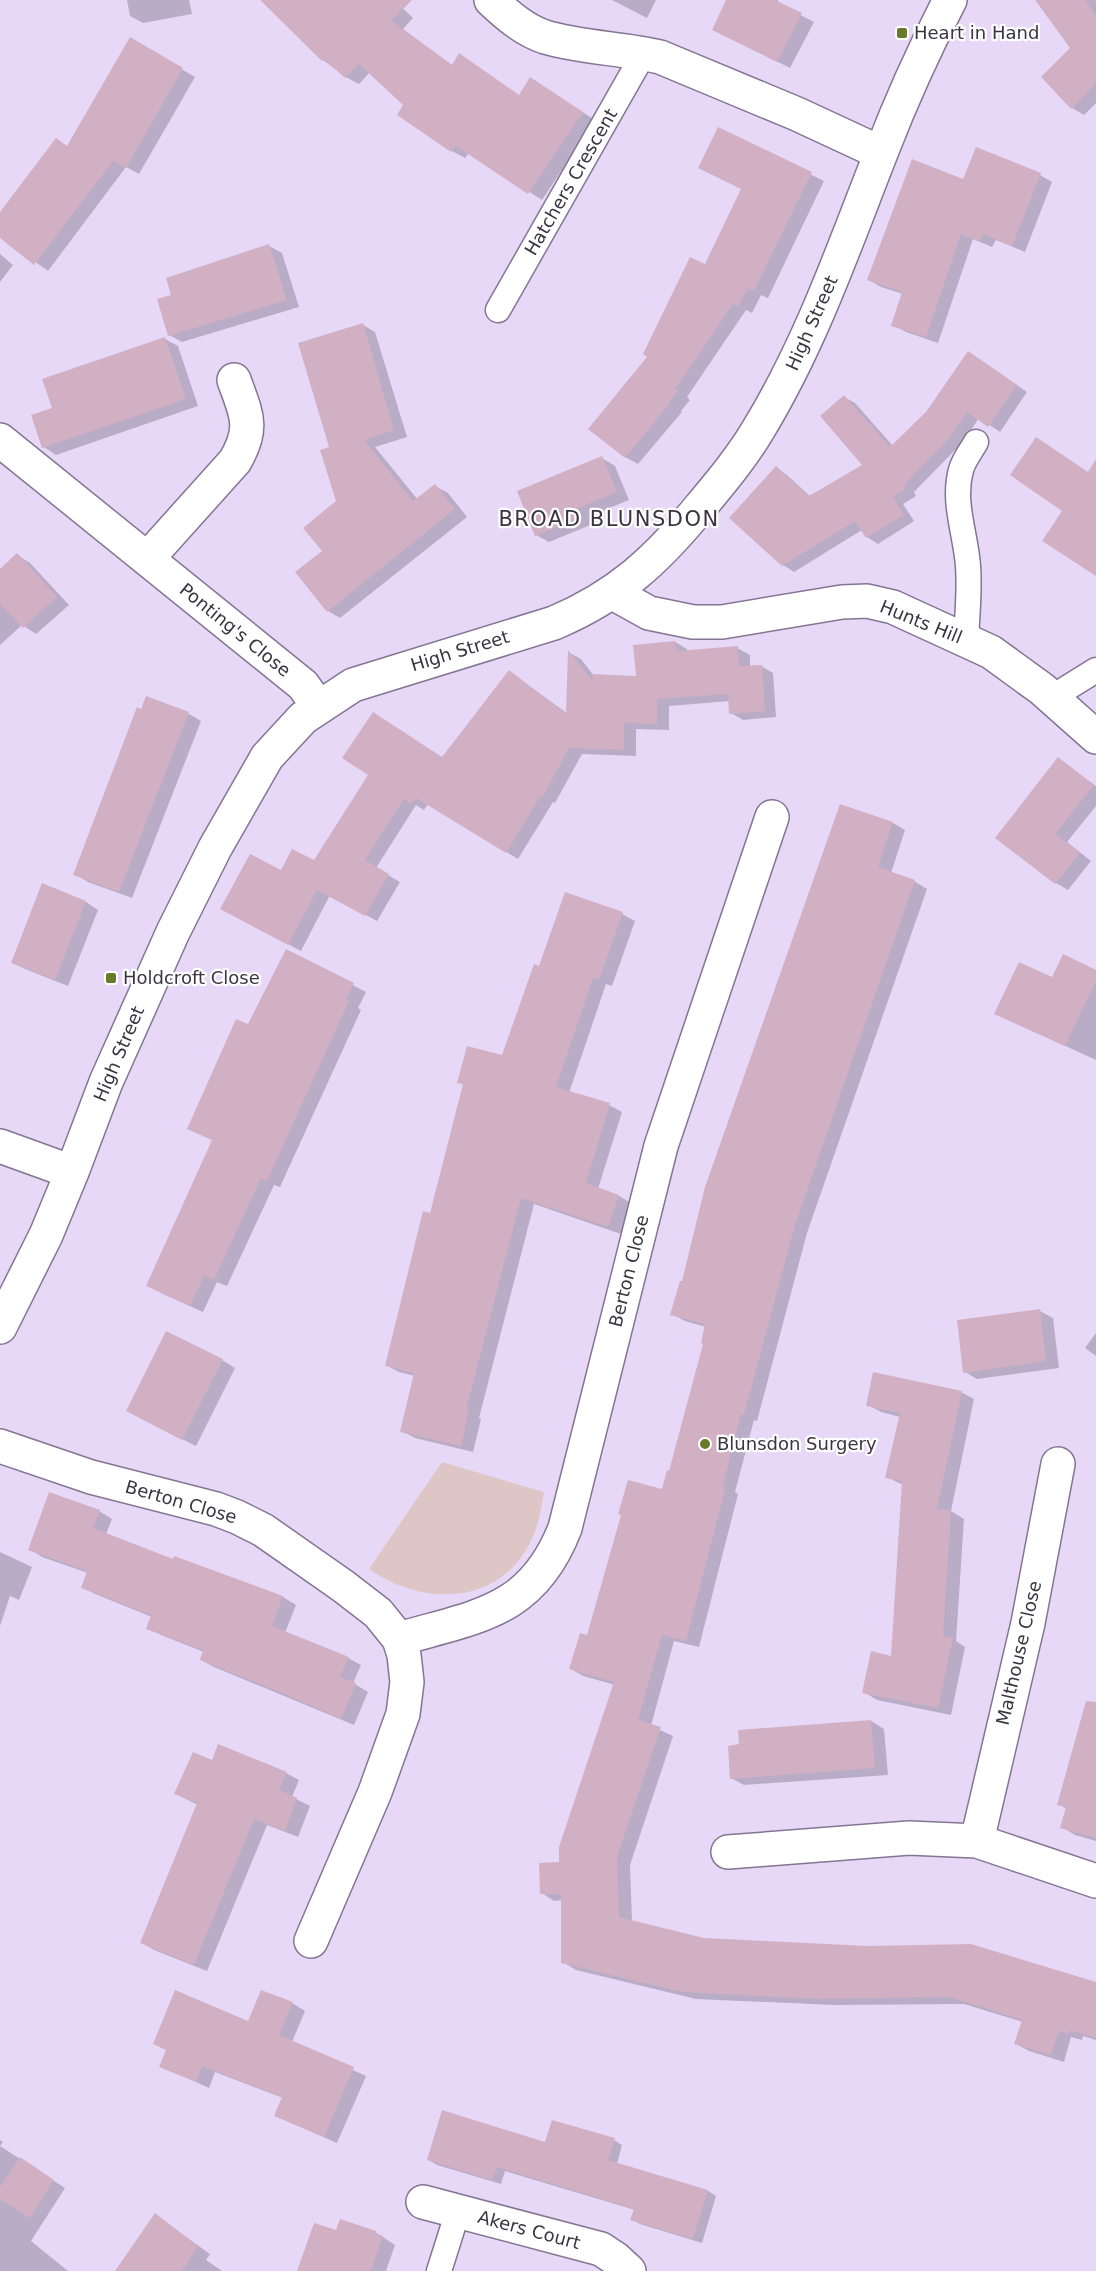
<svg xmlns="http://www.w3.org/2000/svg" width="1096" height="2271" viewBox="0 0 1096 2271" font-family="'DejaVu Sans',sans-serif">
	<style>
		.grass { fill: #dfc6c6 }
		.shadow { fill: #0003 }
		.building { fill: #d1b0c3 }
		.lines { fill: none; stroke-linecap: round; stroke-linejoin: round }
		.lane-casing { stroke: #847592; stroke-width: 27 }
		.street-casing { stroke: #847592; stroke-width: 36 }
		.lane { stroke: #fff; stroke-width: 24 }
		.street { stroke: #fff; stroke-width: 33 }
		.poi-dot { fill: #687b2a; stroke: #fff; stroke-width: 2 }
		.labels { text-anchor: middle; stroke-width: 4.5; stroke-linejoin: round; paint-order: stroke }
		.poi-label { font-size: 18px; fill: #3a3440; stroke: #fff; text-anchor: start }
		.street-label { font-size: 18px; fill: #3a3440; stroke: #fff }
		.quarter-label { font-size: 21px; letter-spacing: 1.5px; fill: #3a3440; stroke: #fff }
	</style>
	<rect width="100%" height="100%" fill="#e8d8f8"/>
	<!-- grass -->
	<path class="grass" d="M442 1462 544 1492C541 1510 538 1528 529 1545 496 1606 421 1606 369 1569Z"/>
	<!-- shadow -->
	<path class="shadow" d="M127 0H189L192 14 143 23 130 16Z
		M262 0H394L413 18 403 29 453 66 460 55 520 96 543 87 595 120 542 200 469 153 465 158 452 151 399 114 405 105 370 72 359 84 346 77 323 60Z
		M612 0H656L647 18Z
		M728 0H778L777 3 814 22 790 68 726 36Z
		M1037 0H1096V46Z
		M130 39 195 77 139 174 126 167 48 271 0 237V214L68 147Z
		M1096 77V103L1084 115 1072 108Z
		M718 129 824 181 768 298 761 295 752 313 746 310 687 397 690 400 681 411 682 412 638 464 625 457 650 356 706 266 743 189Z
		M1040 175 1052 182 1025 252 996 240 992 247 973 239 938 343 906 332 893 325 903 294 881 287 869 280 964 181Z
		M269 246 282 253 299 307 182 342 169 335 173 296Z
		M0 254 13 265 0 282Z
		M363 325 375 332 407 437 375 447 418 500 435 486 448 493 467 517 340 618 328 611 324 551 338 502Z
		M165 339 178 346 198 406 56 455 44 447 53 408Z
		M979 359 1027 392 1000 432 979 418 963 442 914 492 916 496 903 504 914 521 878 544 867 537 862 530 794 572 783 565 776 468 787 475 811 497 864 466 844 397 855 403 893 446Z
		M602 458 615 466 629 500 590 516 593 524 549 542 536 535Z
		M17 555 30 563 69 605 36 634 22 625 0 645V571Z
		M675 642 687 649V652L737 648 750 655V667L761 666 773 673 776 717 743 720 731 713 730 701 669 706V730L636 729V756L582 754 555 803 553 802 518 859 428 804 424 810 416 805 376 868 400 882 377 921 330 895 301 951 234 916 281 872 315 862 443 759 510 672 568 714 570 653 581 659 594 676 638 677Z
		M147 698 189 714 201 721 132 898 88 882 75 874Z
		M1058 759 1096 786V806L1067 842 1091 861 1068 890 1056 883 997 837Z
		M841 806 893 823 905 830 891 873 914 881 927 889 807 1233 757 1421 754 1420 735 1492 738 1494 699 1647 674 1641 651 1726 673 1736 630 1865 632 1921 704 1940 1096 1984V2040L1083 2036 1082 2040 1071 2037 1064 2062 1029 2051 1016 2044 1023 2022 964 2004 834 2005 696 1999 576 1970 563 1962 562 1900 554 1901 542 1893 561 1863 615 1685 583 1676 571 1669 663 1491 670 1473 704 1344 706 1327 685 1321 672 1314Z
		M43 885 86 902 98 910 68 986 25 969 12 962Z
		M622 914 635 921 612 986 606 984 569 1093 609 1105 622 1112 598 1189 619 1196 631 1203 621 1234 534 1204 479 1418 481 1419 473 1452 415 1438 402 1431 415 1376 399 1372 386 1365 431 1215 464 1085 459 1082 503 1056 540 968Z
		M286 951 366 992 358 1008 361 1010 280 1187 274 1185 227 1286 217 1282 203 1312 161 1293 214 1141 189 1128 248 1026Z
		M1096 971V1060L996 1014 1053 979Z
		M1040 1311 1053 1318 1059 1368 977 1379 965 1372Z
		M1096 1333V1356L1085 1348Z
		M222 1360 235 1368 196 1446 140 1418Z
		M961 1392 974 1399 951 1511 964 1519 956 1641 965 1647 951 1715 877 1700 864 1692 892 1657 903 1485 887 1477 900 1417 881 1412 868 1405Z
		M99 1511 112 1519 106 1534 174 1561 175 1558 283 1597 296 1605 285 1633 348 1658 361 1665 353 1683 368 1692 354 1725 214 1667 201 1660 204 1652 161 1635 148 1628 152 1617 95 1594 82 1587 88 1573 42 1557 30 1549Z
		M0 1552 32 1567 19 1600 10 1596 0 1626Z
		M1096 1708V1841L1075 1835 1062 1827 1067 1809 1059 1804Z
		M871 1721 884 1729 888 1775 744 1785 731 1778Z
		M213 1762 286 1773 299 1780 292 1797 310 1806 298 1837 267 1825 207 1971 154 1950 141 1942 198 1805 176 1794Z
		M292 2003 305 2011 292 2042 366 2076 337 2143 289 2122 283 2098 215 2072 209 2088 161 2066 168 2051 154 2043 249 2023Z
		M0 2140 3 2142 0 2146 65 2188 31 2241 68 2271H0Z
		M614 2140 622 2145 617 2164 708 2191 716 2196 702 2243 640 2224 632 2219 635 2210 505 2171 501 2184 437 2165 429 2160 546 2144Z
		M155 2215 210 2254 206 2260 222 2271H116Z
		M337 2232H375L395 2245 386 2271H309Z"/>
	<!-- building -->
	<path class="building" d="M260 0H412L391 21 452 65 459 53 519 95 530 77 583 112 528 194 456 146 451 152 397 115 403 105 359 64 345 78 324 59 322 61Z
		M726 0H775L802 13 777 62 712 30Z
		M1035 0H1085L1096 16V83L1071 109 1041 77 1070 48Z
		M130 37 183 68 126 168 113 161 34 265 0 238V212L56 138 67 146Z
		M718 127 812 172 754 291 748 288 738 307 733 304 675 389 678 391 669 402 670 403 625 458 588 429 647 357 643 354 690 257 705 264 741 189 698 168Z
		M976 147 1041 173 1012 246 983 234 980 242 961 234 926 337 891 326 902 292 867 280 912 159 963 179Z
		M269 244 287 300 168 336 157 299 171 295 166 278Z
		M363 323 394 430 364 440 413 501 435 484 455 509 327 612 295 572 322 551 303 528 336 501 320 450 329 447 298 343Z
		M165 337 186 399 42 448 31 415 52 408 42 379Z
		M968 351 1017 385 988 427 967 412 951 436 904 485 906 489 893 497 904 515 866 538 855 521 782 566 729 518 776 466 809 496 862 465 820 416 844 395 890 447 926 412Z
		M1036 437 1088 472 1096 459V576L1042 541 1062 511 1010 475Z
		M602 456 617 492 578 508 581 517 535 536 517 491Z
		M17 553 57 597 23 628 0 604V569Z
		M675 641 677 651 738 646 739 666 762 665 765 711 729 714 728 694 657 699V724L624 723V750L569 748 542 798 540 797 506 853 416 798 411 804 404 799 365 860 389 874 365 916 317 890 288 945 220 909 250 854 281 870 292 849 314 860 368 775 342 758 373 712 442 757 509 670 566 714 568 650 595 684 591 674 636 676 633 645Z
		M146 696 189 712 119 892 73 875 137 707 141 709Z
		M1058 757 1094 785 1055 834 1080 853 1055 884 995 838Z
		M840 804 893 822 878 867 915 880 795 1225 744 1415 741 1414 723 1485 726 1486 686 1641 662 1635 638 1720 661 1727 617 1857 619 1917 704 1938 866 1946 971 1944 1096 1982V2038L1070 2030 1069 2034 1059 2031 1051 2055 1014 2044 1022 2020 950 1997 820 1999 682 1992 561 1963V1894H540L539 1863 559 1862V1847L614 1682 569 1669 580 1633 587 1635 621 1515 618 1514 628 1480 662 1489 667 1470 669 1471 703 1344 701 1343 705 1324 670 1315 680 1281H682L705 1187Z
		M42 883 86 901 55 980 11 963Z
		M565 892 623 912 599 980 593 978 556 1087 610 1103 586 1183 619 1195 608 1227 521 1198 466 1410H469L461 1446 400 1432 414 1373 385 1366 423 1211 430 1213 463 1084 457 1083 467 1046 502 1055 534 964 539 966Z
		M286 949 354 983 346 999 349 1001 267 1181 261 1178 214 1280 204 1276 190 1306 146 1286 212 1140 187 1129 236 1019 248 1024Z
		M1063 954 1096 970V981L1065 1046 994 1014 1019 962 1052 977Z
		M1040 1309 1046 1361 963 1373 957 1320Z
		M166 1331 223 1359 182 1440 126 1411Z
		M873 1372 962 1391 937 1509 951 1510 943 1636 953 1638 938 1708 862 1693 871 1651 891 1656 902 1481 885 1478 900 1413 866 1406Z
		M49 1492 100 1510 93 1528 173 1559 174 1556 283 1596 272 1626 349 1657 340 1677 356 1683 341 1719 287 1695 200 1660 203 1650 146 1629 151 1615 81 1588 87 1571 28 1550Z
		M1086 1701 1096 1702V1838L1060 1828 1066 1807 1057 1805Z
		M871 1720 875 1768 730 1779 728 1746 739 1744 738 1730Z
		M218 1744 287 1772 279 1790 297 1798 285 1831 254 1819 194 1965 140 1943 197 1803 174 1794 193 1752 212 1760Z
		M175 1990 248 2021 261 1990 293 2002 279 2035 354 2067 324 2137 274 2116 282 2097 202 2066 196 2082 159 2067 166 2050 153 2044Z
		M442 2110 545 2142 552 2120 615 2138 608 2160 708 2190 693 2239 630 2220 634 2209 497 2167 492 2180 427 2160Z
		M20 2157 54 2180 30 2218 0 2199V2187Z
		M155 2213 198 2246 182 2271H115Z
		M340 2219 376 2231 375 2233 383 2236 371 2271H297L314 2223 336 2230Z"/>
	<g class="lines">
		<defs>
			<path id="lane" d="M498 310 644 53
				M966 640C967 616 970 591 968 566 966 535 952 502 961 470 963 461 971 451 976 442
				M1051 698 1096 670
				M439 2271 458 2211"/>
			<path id="street" d="M491 0C507 15 524 30 545 37 582 48 622 48 660 57L797 114 881 153
				M0 440 303 685 318 706
				M147 559 235 461C255 427 246 414 234 380
				M613 593 649 613 693 622H722L842 602 867 601 893 607 991 652 1042 689 1096 737
				M0 1146 72 1172
				M0 1327 46 1235 72 1172 106 1082 173 932 215 848 267 757 303 718 353 685 554 623C618 596 657 560 701 506 721 482 742 457 758 430 811 343 844 247 881 153 901 101 924 50 950 0
				M0 1446 91 1477 216 1509 237 1517 263 1530 343 1586 378 1613 399 1639C477 1616 532 1613 565 1528L661 1146 772 817
				M977 1841 1028 1623 1058 1464
				M728 1852 909 1838 977 1841 1096 1881
				M311 1941 375 1792 403 1714 407 1682 404 1655 399 1639
				M423 2202 601 2249 616 2259 629 2271"/>
		</defs>
		<!-- lane casing -->
		<use href="#lane" class="lane-casing"/>
		<!-- street casing -->
		<use href="#street" class="street-casing"/>
		<!-- lane -->
		<use href="#lane" class="lane"/>
		<!-- street -->
		<use href="#street" class="street"/>
	</g>
	<!-- markers -->
	<g class="poi-dot">
		<rect x="896" y="27" width="12" height="12" rx="3"/>
		<rect x="105" y="972" width="12" height="12" rx="3"/>
		<circle cx="705" cy="1444" r="6"/>
	</g>
	<g class="labels">
		<!-- poi labels -->
		<g class="poi-label">
			<text x="914" y="39">Heart in Hand</text>
			<text x="123" y="984">Holdcroft Close</text>
			<text x="717" y="1450">Blunsdon Surgery</text>
		</g>
		<!-- street labels -->
		<g class="street-label">
			<text transform="translate(571 182) rotate(-60)" y="6">Hatchers Crescent</text>
			<text transform="translate(812 323) rotate(-66)" y="6">High Street</text>
			<text transform="translate(921 622) rotate(22)" y="6">Hunts Hill</text>
			<text transform="translate(235 630) rotate(39)" y="6">Ponting's Close</text>
			<text transform="translate(460 651) rotate(-17)" y="6">High Street</text>
			<text transform="translate(119 1054) rotate(-67)" y="6">High Street</text>
			<text transform="translate(629 1271) rotate(-76)" y="6">Berton Close</text>
			<text transform="translate(181 1502) rotate(16)" y="6">Berton Close</text>
			<text transform="translate(1019 1653) rotate(-77)" y="6">Malthouse Close</text>
			<text transform="translate(529 2230) rotate(15)" y="6">Akers Court</text>
		</g>
		<!-- quarter labels -->
		<g class="quarter-label">
			<text x="609" y="526">BROAD BLUNSDON</text>
		</g>
	</g>
</svg>
